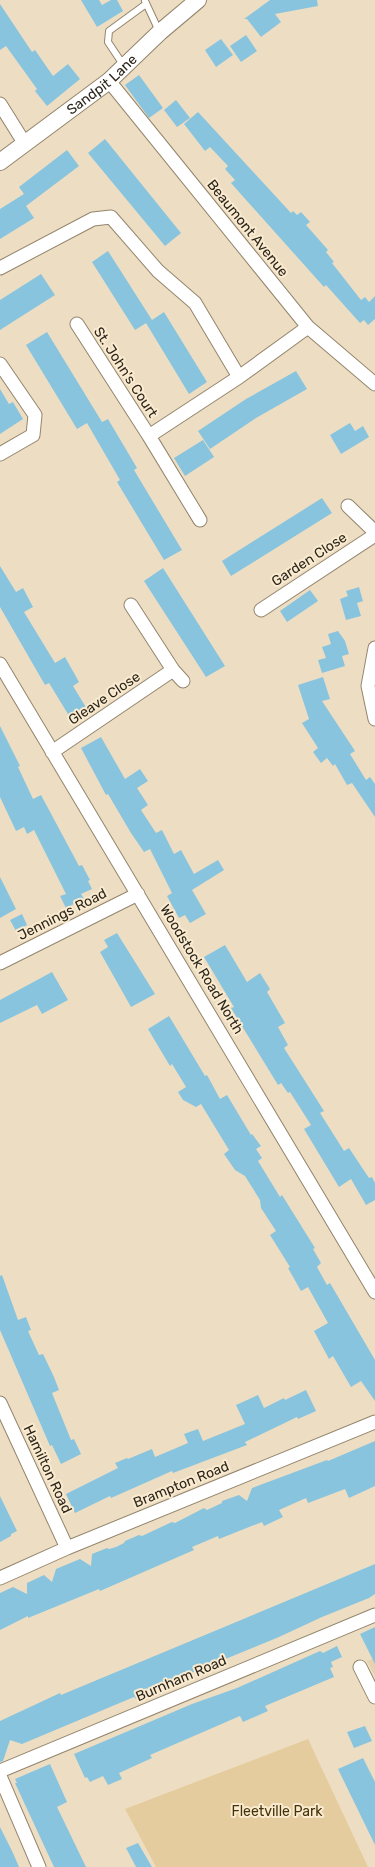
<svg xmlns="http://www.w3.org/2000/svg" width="375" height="1867" viewBox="0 0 375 1867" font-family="Rubik,sans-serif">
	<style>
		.built { fill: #e4d2b0 }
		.green { fill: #e5cc9e }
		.building { fill: #88c4de }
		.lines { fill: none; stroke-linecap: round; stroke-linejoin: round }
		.service-casing { stroke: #93856d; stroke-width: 8 }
		.minor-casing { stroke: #93856d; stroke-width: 15 }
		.tertiary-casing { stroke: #93856d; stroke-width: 18 }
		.service { stroke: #fff; stroke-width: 6 }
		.minor { stroke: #fff; stroke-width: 13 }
		.tertiary { stroke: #fff; stroke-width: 16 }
		.labels { text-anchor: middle; stroke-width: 4; stroke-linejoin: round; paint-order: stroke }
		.street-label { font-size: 14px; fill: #2b251b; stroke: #faebd0 }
		.park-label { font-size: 14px; fill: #443208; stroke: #faebd0 }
	</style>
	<rect width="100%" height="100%" fill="#eddec3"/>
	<!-- built -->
	<path class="built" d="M375 1658V1676L367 1661Z"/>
	<!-- green -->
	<path class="green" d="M308 1739 368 1867H156L125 1809Z"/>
	<!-- building -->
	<path class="building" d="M81 0H99L102 5 111 0H117L123 11 97 27Z
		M270 0H317L318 6 275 14 281 22 261 37 247 19H244Z
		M0 4 32 52 35 50 53 76 68 64 80 79 47 106 35 91 37 89 6 46 0 50Z
		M246 35 257 51 241 62 230 46Z
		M221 39 233 55 216 67 205 50Z
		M139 75 163 108 149 118 125 85Z
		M176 100 190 118 177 127 164 110Z
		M198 112 291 213 293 211 297 215 301 212 310 222 306 225 328 250 326 252 334 262 332 263 361 300 365 297 369 302 375 296V319L368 325 364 320 360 323 326 285 324 287 247 201 231 183 235 180 225 169 228 166 210 147 205 151 184 124Z
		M105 139 181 233 165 246 88 153Z
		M67 150 79 166 26 206 34 218 0 239V209L24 194 19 187Z
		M108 251 152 320 164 312 207 382 189 394 146 323 151 320 135 330 92 262Z
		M41 274 55 295 0 330V300Z
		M47 332 102 422 108 419 137 468 134 470 182 550 164 560 117 482 120 480 87 423 77 429 26 345Z
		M296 371 307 389 256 418 210 449 198 431 246 399Z
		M0 389 9 404 13 402 23 419 0 434Z
		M350 423 355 431 363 426 369 437 341 454 330 435Z
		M203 440 214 457 185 476 174 458Z
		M322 498 332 513 231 576 222 561Z
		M0 566 16 592 23 588 33 607 24 612 55 663 65 657 79 682 73 686 87 709 71 719 49 683 45 685 0 607Z
		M163 568 225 666 206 677 144 581Z
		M359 587 363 601 357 603 361 616 346 620 340 599 348 596 346 591Z
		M310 590 318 601 287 622 280 611Z
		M338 631 345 641 349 654 342 656 345 666 322 673 318 660 326 658 322 647 331 644 328 634Z
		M323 677 330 699 322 701 355 751 350 754 366 780 370 777 375 784V817L352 783 347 785 335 764 333 766 327 758 321 763 313 752 318 748 302 723 309 719 298 685Z
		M0 726 20 766 18 767 33 799 41 795 79 866 82 865 90 880 88 881 92 889 81 894 84 899 66 908 60 896 66 894 34 830 27 834 24 827 16 831 0 797Z
		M101 737 125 779 140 769 148 781 137 788 148 805 141 810 156 833 162 830 174 854 181 850 194 874 218 860 224 870 192 890 206 914 190 923 185 915 179 918 167 896 172 893 150 849 144 852 131 833 108 794 106 795 81 748Z
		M0 877 16 909 0 918Z
		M22 914 27 925 16 931 10 920Z
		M117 933 155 994 131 1007 100 952 108 947 104 940Z
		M225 945 247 982 260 973 270 989 267 992 285 1023 278 1027 288 1045 284 1048 324 1111 320 1113 344 1151 349 1148 369 1178 372 1177 375 1183V1200L366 1205 351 1179 339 1187 304 1129 311 1125 290 1092 288 1093 281 1083 278 1085 231 1008 234 1007 204 957Z
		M52 972 68 1000 42 1014 37 1005 0 1023V1000Z
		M169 1016 205 1076 207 1075 220 1099 227 1095 251 1135 252 1134 261 1146 256 1149 262 1158 258 1161 280 1197 282 1195 315 1248 313 1249 321 1263 317 1267 327 1285 330 1283 375 1360V1401L361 1381 351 1387 333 1356 329 1359 314 1331 328 1323 308 1287 301 1291 288 1268 290 1267 270 1235 276 1231 261 1208 260 1200 245 1176 235 1170 224 1154 229 1150 201 1104 196 1107 183 1100 178 1092 186 1087 172 1064 170 1066 148 1029Z
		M2 1275 18 1320 26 1317 31 1330 28 1331 39 1355 43 1354 54 1377 59 1390 52 1393 71 1440 74 1439 81 1454 61 1464 52 1445 50 1446 0 1330V1276Z
		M306 1390 316 1411 298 1419 297 1417 245 1442 247 1445 173 1473 172 1471 111 1498 110 1496 75 1513 66 1494 118 1468 115 1463 127 1458 128 1459 152 1449 155 1457 188 1443 184 1434 198 1429 203 1441 245 1424 236 1405 258 1395 264 1408 284 1398 285 1400Z
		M375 1441V1486L349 1498 345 1489 308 1503 306 1498 279 1510 283 1517 264 1526 262 1522 219 1539 218 1536 192 1547 194 1550 100 1591 99 1589 28 1618V1616L0 1630V1593L13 1587 27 1594V1583L44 1575 52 1582 56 1569 80 1559 91 1566 92 1554 107 1548 109 1549 116 1547 124 1543 125 1541 139 1535 142 1536 172 1522 175 1523 204 1508 207 1510 222 1503V1501L239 1495 247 1501 252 1488 327 1460 328 1461Z
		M0 1496 17 1531 11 1534V1536L0 1542Z
		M375 1564V1594L369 1598 322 1617 279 1637 152 1689 140 1695 137 1700 134 1697 22 1744 10 1740 3 1761 0 1762V1721L60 1693 61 1695Z
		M375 1627V1664L360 1634Z
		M337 1646 342 1657 331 1662 333 1667 330 1668 334 1677 265 1706 268 1711 243 1722 240 1716 150 1755 152 1758 119 1773 122 1779 108 1785 103 1776 90 1782 87 1777 85 1778 74 1754 192 1704 237 1688 320 1651 323 1653Z
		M365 1726 372 1741 354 1748 347 1732Z
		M363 1758 375 1782V1845L338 1769Z
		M50 1764 67 1802 57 1807 86 1867H54L15 1783H17L15 1779Z
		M0 1827 13 1853 19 1867H0Z
		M138 1843 152 1867H136L126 1848Z"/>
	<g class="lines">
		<defs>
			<path id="service" d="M145 1 159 31
				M124 66 108 42 109 31 146 4"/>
			<path id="minor" d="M109 81 308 327 375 384
				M0 104 25 144
				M0 268 93 219 111 217 158 271 195 303 239 377
				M77 324 149 436 200 520
				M0 364 35 415 33 435 0 454
				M149 436 239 377 308 327
				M348 506 375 532
				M261 610 375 535
				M375 648 368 686 375 719
				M0 664 375 1292
				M173 670 183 681
				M52 752 173 670 131 605
				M0 963 138 894
				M0 1403 67 1548
				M0 1578 67 1548 375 1422
				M360 1667 375 1697
				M0 1771 375 1615
				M0 1776 39 1867"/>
			<g id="tertiary">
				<path id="s1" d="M0 162 109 81 160 32 198 0"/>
			</g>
		</defs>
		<!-- service casing -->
		<use href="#service" class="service-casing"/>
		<!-- minor casing -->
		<use href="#minor" class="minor-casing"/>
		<!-- tertiary casing -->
		<use href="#tertiary" class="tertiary-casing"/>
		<!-- service -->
		<use href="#service" class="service"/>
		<!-- minor -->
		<use href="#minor" class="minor"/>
		<!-- tertiary -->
		<use href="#tertiary" class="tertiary"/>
	</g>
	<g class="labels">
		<!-- street labels -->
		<g class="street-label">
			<text dy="5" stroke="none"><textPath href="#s1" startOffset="128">Sandpit Lane</textPath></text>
			<text transform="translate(248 228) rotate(51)" y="5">Beaumont Avenue</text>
			<text transform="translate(126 372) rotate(57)" y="5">St. John's Court</text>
			<text transform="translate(309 559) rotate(-33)" y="5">Garden Close</text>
			<text transform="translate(104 698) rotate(-34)" y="5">Gleave Close</text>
			<text transform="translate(62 914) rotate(-27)" y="5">Jennings Road</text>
			<text transform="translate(202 969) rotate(59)" y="5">Woodstock Road North</text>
			<text transform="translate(48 1469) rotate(65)" y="5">Hamilton Road</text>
			<text transform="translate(181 1484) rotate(-22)" y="5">Brampton Road</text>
			<text transform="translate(181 1678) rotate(-23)" y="5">Burnham Road</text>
		</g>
		<!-- park labels -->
		<g class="park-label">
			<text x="277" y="1816">Fleetville Park</text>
		</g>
	</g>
</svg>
